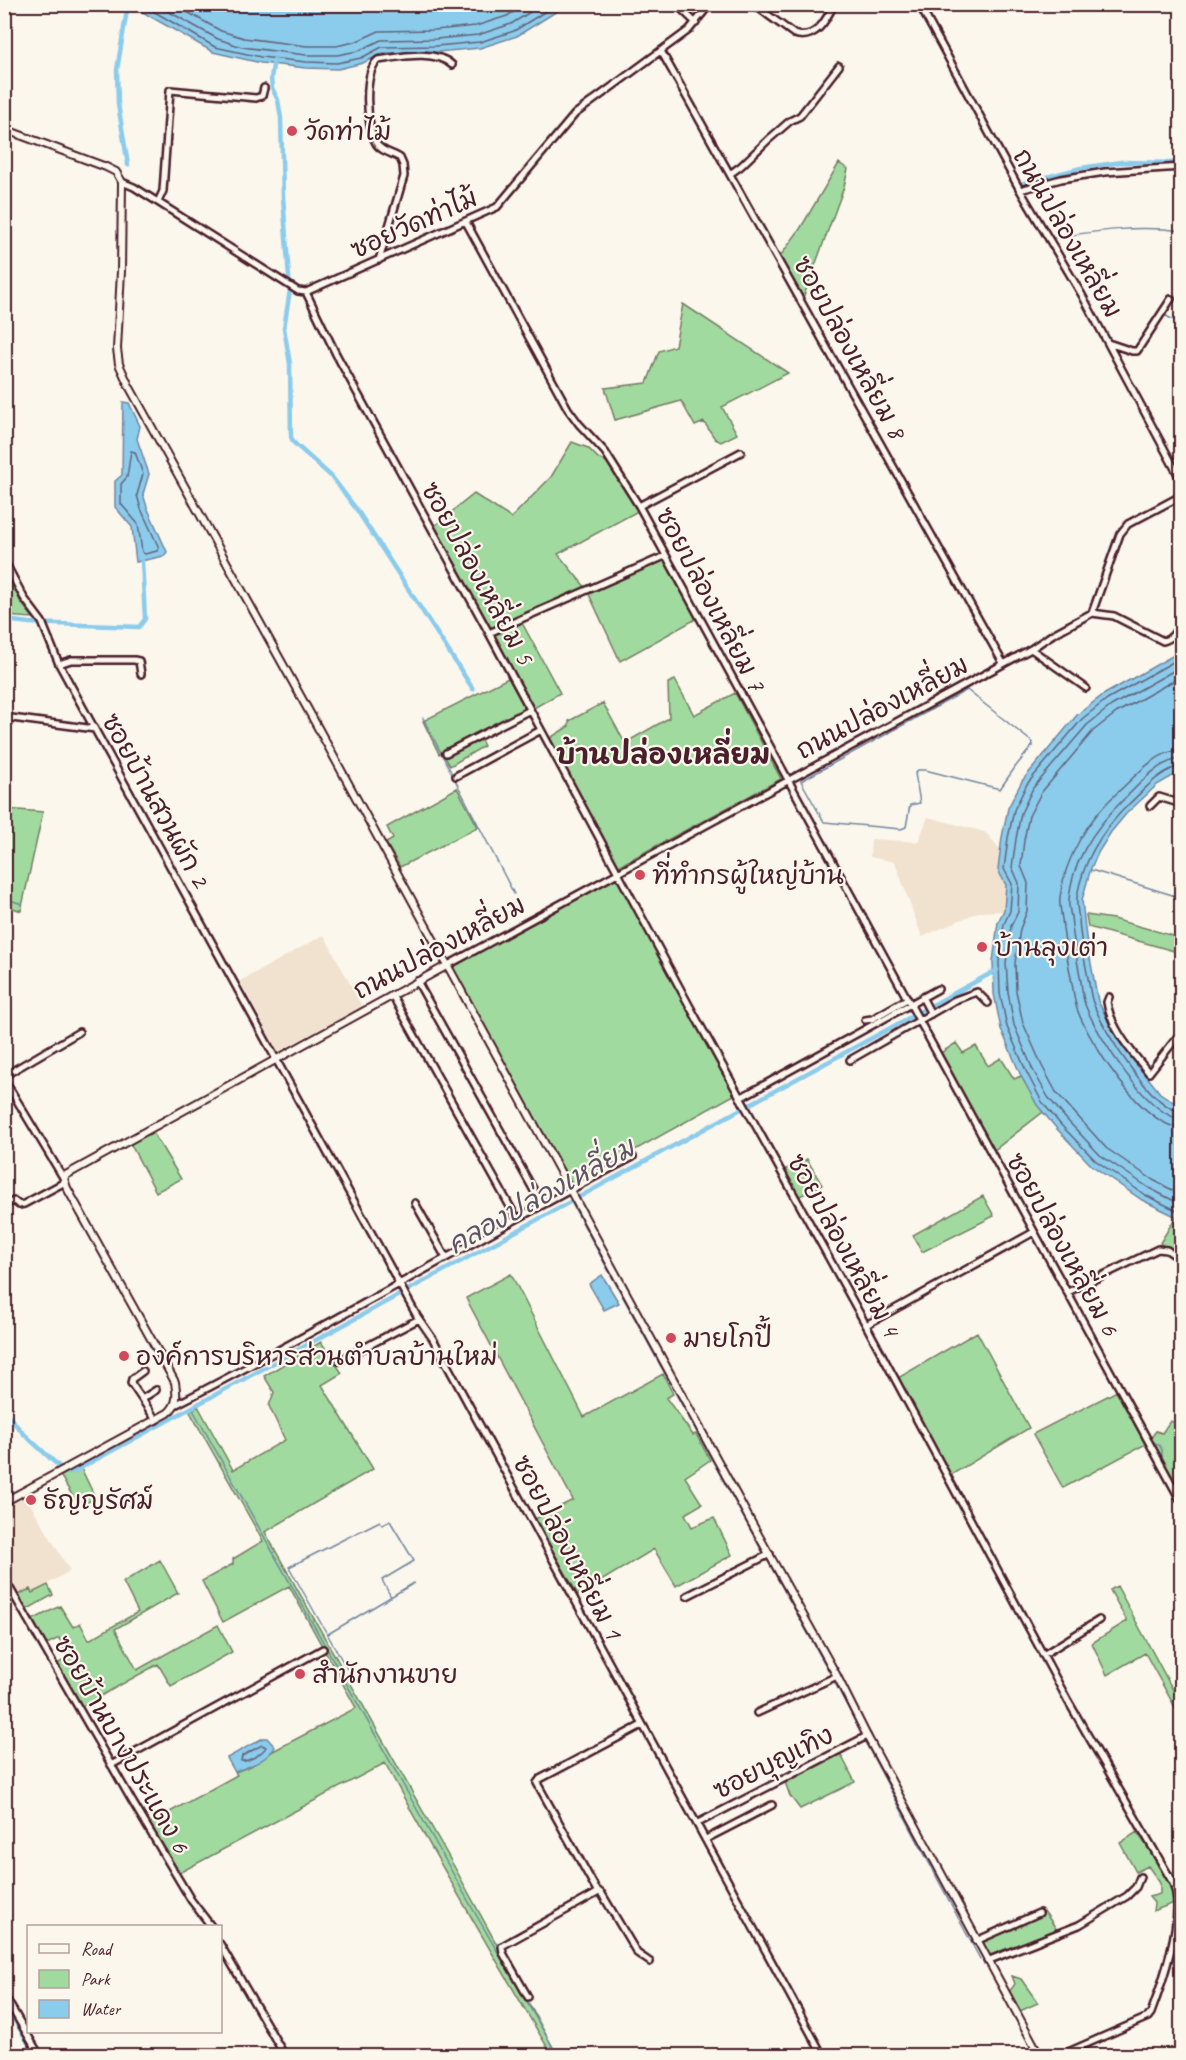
<svg xmlns="http://www.w3.org/2000/svg" width="1186" height="2060" viewBox="0 0 1186 2060" font-family="Caveat,'Playpen Sans Thai',sans-serif">
	<style>
		.built { fill: #f0e2ce }
		.green { fill: #a1da9f; stroke: #767c65; stroke-width: 1.5 }
		.water { fill: #8bcbec; stroke: #71869f; stroke-width: 1.5 }
		.lines { fill: none; stroke-linecap: round; stroke-linejoin: round }
		.shore { stroke: #646478; stroke-width: 1.5 }
		.stream { stroke: #71869f; stroke-width: 1.5 }
		.canal { stroke: #8bcbec; stroke-width: 4.5 }
		.minor-casing { stroke: #4a1f2b; stroke-width: 10 }
		.tertiary-casing { stroke: #4a1f2b; stroke-width: 10 }
		.minor { stroke: #fbf7ec; stroke-width: 5 }
		.tertiary { stroke: #fbf7ec; stroke-width: 6 }
		.poi-dot { fill: #d1495b; stroke: #fbf7ec; stroke-width: 2 }
		.labels { text-anchor: middle; stroke-width: 4.5; stroke-linejoin: round; paint-order: stroke }
		.poi-label { font-size: 26px; fill: #4a1f2b; stroke: #fbf7ec; text-anchor: start }
		.street-label { font-size: 26px; fill: #4a1f2b; stroke: #fbf7ec }
		.water-label { font-size: 27px; font-style: italic; fill: #5e5365; stroke: #fbf7ec }
		.quarter-label { font-size: 28px; font-weight: bold; fill: #4a1f2b; stroke: #fbf7ec }
	</style>
	<rect width="100%" height="100%" fill="#fbf7ec"/>
	<filter id="ink" filterUnits="userSpaceOnUse"><feTurbulence type="fractalNoise" baseFrequency=".0167" numOctaves="2"/><feDisplacementMap in="SourceGraphic" scale="12" xChannelSelector="R" yChannelSelector="G"/><feConvolveMatrix kernelMatrix="1 2 1 2 8 2 1 2 1" color-interpolation-filters="sRGB"/></filter>
	<g filter="url(#ink)">
		<!-- built -->
		<path class="built" d="M928 817 985 832 1001 850 998 870 1006 885 1004 911 978 912 922 937 895 862 870 857 871 839 918 842Z
			M324 935 362 1006 278 1052 240 981Z
			M25 1495 70 1571 32 1593 29 1589 18 1595 5 1572 4 1507Z"/>
		<!-- green -->
		<path class="green" d="M839 163 848 169 844 187 803 298 778 259 800 229Z
			M683 304 788 373 722 407 737 434 721 442 715 439 704 422 695 426 681 401 615 420 605 388 647 383 659 351 675 346Z
			M572 442 588 448 598 458 609 463 638 511 558 554 586 588 490 629 433 527 474 494 511 518 551 477Z
			M664 560 696 619 620 661 589 594Z
			M5 570 20 601 33 618 5 616Z
			M521 621 560 693 534 708 493 634Z
			M510 677 526 708 439 754 423 721Z
			M675 680 694 715 735 693 781 779 617 867 550 738 569 726V721L603 703 625 743 669 718 668 683Z
			M480 738 484 746 450 766 445 757Z
			M457 788 478 827 400 867 386 843 393 839 387 827Z
			M5 809 43 812 21 911 5 905Z
			M614 877 618 879 734 1095 572 1185 452 967Z
			M1086 915 1113 919 1181 938V953L1088 927Z
			M956 1043 963 1053 976 1046 988 1066 1001 1058 1014 1079 1021 1076 1043 1112 993 1151 939 1054Z
			M152 1131 181 1179 156 1192 130 1143Z
			M807 1159 822 1185 798 1197 784 1170Z
			M983 1196 994 1216 922 1252 913 1235Z
			M1175 1218 1181 1219V1257L1163 1246 1160 1243Z
			M511 1274 584 1417 663 1374 673 1394 666 1398 693 1435 696 1434 710 1460 685 1477 702 1504 685 1514 692 1527 714 1518 732 1555 676 1586 654 1549 578 1595 535 1519 573 1500 466 1298Z
			M977 1332 1029 1428 951 1475 898 1378Z
			M321 1342 342 1373 322 1385 373 1469 265 1532 455 1868 557 2055H552C495 1959 438 1862 385 1763L179 1873 148 1824 237 1775 235 1772 251 1766 273 1751 356 1708 289 1586 223 1622 202 1581 233 1564V1559L263 1541 190 1412 198 1406 233 1470 285 1440 269 1406 274 1392 264 1376Z
			M1117 1391 1146 1444 1063 1488 1033 1434Z
			M1170 1421 1181 1424V1500L1152 1446 1150 1439 1156 1431 1162 1433Z
			M78 1465 80 1466 96 1499 78 1505 60 1475Z
			M160 1560 178 1593 115 1629 137 1670 218 1625 232 1652 171 1686 158 1664 81 1707 57 1664 68 1658 59 1638 45 1645 32 1620 60 1606 73 1627 80 1623 89 1640 138 1612 123 1582Z
			M48 1585 53 1595 26 1610 18 1595 30 1589 32 1593Z
			M1117 1586 1181 1705V1718L1145 1653 1107 1675 1092 1643 1127 1621 1110 1590Z
			M840 1753 855 1782 800 1809 790 1796 785 1782Z
			M1137 1832C1152 1854 1171 1876 1174 1903L1153 1911 1154 1903 1149 1897 1160 1894V1883L1148 1866 1136 1872 1120 1843Z
			M1044 1911 1057 1930 989 1957 981 1941Z
			M1012 1976 1021 1979 1038 2003 1020 2011 1009 1992 1015 1984Z"/>
		<!-- water -->
		<path class="water" d="M130 5H567L517 36 480 48 437 52 383 53 363 63 338 69 306 68 261 63 213 52Z
			M123 402 129 403 140 426 137 439 149 474 143 494 147 507 167 552 164 556 136 562 132 527 115 507V481L122 475Z
			M1181 651V771L1157 785 1126 814 1111 832 1099 851 1091 868 1082 900 1086 937 1098 1001 1118 1040 1160 1093 1181 1107V1219L1142 1200 1091 1165 1057 1129 1037 1105 1021 1076 1001 1029 994 994 993 962 998 922 1004 910 1006 885 998 870 1002 837 1008 808 1022 781 1077 715 1103 695Z
			M602 1275 619 1303 604 1310 589 1284Z
			M263 1738H267L275 1747C267 1761 249 1766 235 1772L227 1758Z"/>
		<g class="lines">
			<!-- shore -->
			<path class="shore" d="M141 4 215 47 261 57 306 62 337 63 361 58 382 47 436 46 480 42 514 31 557 4
				M155 4 218 39 242 47 306 55H337L358 51 381 40 436 39 478 35 511 24 543 4
				M173 4 221 31 244 38 307 46H336L355 42 379 31 435 30 476 26 507 16 526 4
				M131 451 135 452 143 474 137 495 141 509 159 548 157 551 145 554 142 552 138 524 121 504V484L127 477Z
				M1182 657 1107 699 1082 719 1027 784 1014 810 1008 838 1004 869 1012 884 1010 911 1004 924 999 962 1000 993 1007 1027 1027 1073 1042 1102 1061 1125 1095 1160 1145 1195 1182 1213
				M1182 666 1111 706 1087 725 1033 788 1021 813 1016 839 1012 867 1019 883 1018 912 1011 926 1006 963 1008 992 1014 1025 1033 1070 1048 1097 1067 1120 1100 1155 1149 1188 1182 1205
				M1182 676 1116 713 1093 731 1041 793 1029 816 1024 840 1021 866 1028 883 1027 911 1020 929 1015 963 1016 991 1023 1023 1042 1066 1056 1092 1106 1148 1153 1180 1182 1195
				M1182 750C1155 751 1136 776 1118 792 1089 818 1065 857 1060 897 1059 904 1061 912 1062 919 1064 939 1067 958 1071 978 1073 988 1074 999 1077 1009 1089 1042 1143 1127 1182 1128
				M1182 759C1159 760 1141 783 1126 797 1099 823 1072 859 1069 899 1068 905 1070 911 1071 917 1073 937 1076 956 1080 976 1082 986 1082 998 1086 1007 1098 1036 1148 1117 1182 1119
				M1182 766C1161 769 1144 790 1130 803 1104 828 1083 859 1077 897 1076 904 1078 912 1079 919 1080 939 1084 958 1088 978 1090 987 1090 997 1094 1005 1104 1032 1152 1109 1182 1112
				M262 1745 266 1747C262 1754 248 1762 241 1761L242 1756Z"/>
			<!-- stream -->
			<path class="stream" d="M1053 238C1096 231 1138 225 1182 231
				M1164 315 1182 324
				M967 690 1032 742 1033 745 1016 766 1000 789 925 770H918L915 773 920 803 910 805 906 827 901 829 824 822 801 781Z
				M423 718 514 894
				M793 781 822 834
				M826 841 890 960
				M1091 870 1182 898
				M4 898 22 904
				M894 967 911 999
				M915 1005 919 1013
				M571 1202 763 1553
				M1071 1293 1094 1335
				M192 1408 475 1913 558 2056
				M1152 1441 1160 1446 1162 1450V1460L1182 1497
				M766 1558 832 1677
				M328 1634 414 1583
				M347 1669 289 1567 380 1521 382 1525 390 1521 414 1561 382 1580 391 1597
				M834 1681 862 1735
				M864 1740 980 1959"/>
			<!-- canal -->
			<path class="canal" d="M4 6 5 4
				M274 60 271 78 272 88 278 100 281 118 283 197 289 278 290 290 284 328 290 364 291 437 294 443 332 477 357 510 473 689
				M128 165 118 104 117 70 128 4
				M1020 184 1081 168 1121 162 1182 163
				M4 620 30 623 139 627 145 619 142 561
				M4 1411 24 1434 63 1470C71 1475 77 1471 84 1466L997 970
				M4 2002 36 2056"/>
			<defs>
				<path id="minor" d="M676 4 696 23
					M753 4 794 34C815 41 826 21 834 4
					M919 4 1020 190 1082 295 1182 482
					M661 51 1003 663
					M730 174 741 166 768 140 790 121 800 116 839 66
					M122 182 134 187 298 291 306 292 497 207 575 114 689 30 710 4
					M1020 190 1061 179 1105 172 1182 167
					M158 202 163 191 170 90 256 98 262 96 264 88
					M466 222 568 409 579 424 605 452 639 506 1182 1503
					M379 260 404 176 403 165 400 158C392 153 380 151 376 143 366 126 363 72 378 60 400 57 435 49 452 65
					M306 292 336 354 489 633 689 1005 866 1325 1068 1701 1173 1883C1186 1915 1163 1981 1151 2013L1148 2017 1059 2056
					M1108 343 1132 351H1137L1171 299
					M639 506 741 452
					M4 560 24 598 42 622 59 664 417 1316 433 1339 823 2056
					M1092 613 1114 616 1163 641C1174 639 1177 628 1182 619
					M489 633 665 556
					M1031 649 1086 688
					M59 664 71 660H134L139 661 141 674
					M4 717 95 729
					M446 753 530 710
					M456 776 541 730
					M1150 806 1159 797 1182 804
					M448 965 1031 649 1053 634 1092 613 1120 534 1128 524 1179 497 1182 494
					M417 981 542 1205
					M392 995 517 1219
					M922 997 931 1014
					M1109 997 1107 1002C1111 1029 1132 1052 1149 1073L1182 1031
					M865 1020 872 1019 907 999
					M850 1060 955 1000 977 992 988 1003
					M4 1076 79 1032
					M4 1079 64 1179
					M740 1098 938 989
					M415 1203 446 1258
					M4 1205 14 1201 19 1205 24 1204 65 1182
					M1068 1292 1158 1249 1167 1250 1182 1260
					M866 1325 1034 1232
					M339 1361 419 1319
					M143 1371 132 1379 131 1383 156 1420
					M142 1399 156 1390
					M175 1405C330 1326 479 1236 633 1157
					M4 1578 132 1801 191 1900 211 1926
					M687 1596 770 1554
					M1043 1655 1099 1620
					M757 1713 837 1676
					M642 1725 540 1779 537 1783 596 1889 602 1894 637 1953 650 1962
					M111 1765 323 1649
					M698 1823 867 1736
					M706 1839 772 1805
					M976 1941 1039 1913
					M220 1944 285 2056
					M987 1961 1079 1925 1127 1896 1136 1887 1140 1877
					M4 1995 40 2056
					M528 1997 503 1953 502 1946 599 1892"/>
				<path id="tertiary" d="M4 15 9 4
					M4 129 106 167 116 172 122 182 121 271 117 349 119 364 129 386 317 726 750 1520 837 1676 867 1736 1040 2056
					M4 1502 168 1413C178 1404 177 1395 175 1382L67 1188 64 1179 66 1175 448 965"/>
			</defs>
			<!-- minor casing -->
			<use href="#minor" class="minor-casing"/>
			<!-- tertiary casing -->
			<use href="#tertiary" class="tertiary-casing"/>
			<!-- minor -->
			<use href="#minor" class="minor"/>
			<!-- tertiary -->
			<use href="#tertiary" class="tertiary"/>
		</g>
	</g>
	<!-- markers -->
	<g class="poi-dot">
		<circle cx="292" cy="131" r="6"/>
		<circle cx="640" cy="875" r="6"/>
		<circle cx="982" cy="947" r="6"/>
		<circle cx="671" cy="1338" r="6"/>
		<circle cx="124" cy="1356" r="6"/>
		<circle cx="31" cy="1500" r="6"/>
		<circle cx="300" cy="1674" r="6"/>
	</g>
	<g class="labels">
		<!-- poi labels -->
		<g class="poi-label">
			<text x="304" y="140">วัดท่าไม้</text>
			<text x="652" y="884">ที่ทำกรผู้ใหญ่บ้าน</text>
			<text x="994" y="956">บ้านลุงเต่า</text>
			<text x="683" y="1347">มายโกปี้</text>
			<text x="136" y="1365">องค์การบริหารส่วนตำบลบ้านใหม่</text>
			<text x="43" y="1509">ธัญญรัศม์</text>
			<text x="312" y="1683">สำนักงานขาย</text>
		</g>
		<!-- street labels -->
		<g class="street-label">
			<text transform="translate(414 223) rotate(-24)" y="9">ซอยวัดท่าไม้</text>
			<text transform="translate(1068 233) rotate(60)" y="9">ถนนปล่องเหลี่ยม</text>
			<text transform="translate(850 347) rotate(61)" y="9">ซอยปล่องเหลี่ยม 8</text>
			<text transform="translate(478 573) rotate(61)" y="9">ซอยปล่องเหลี่ยม 5</text>
			<text transform="translate(711 599) rotate(62)" y="9">ซอยปล่องเหลี่ยม 7</text>
			<text transform="translate(882 707) rotate(-28)" y="9">ถนนปล่องเหลี่ยม</text>
			<text transform="translate(156 800) rotate(61)" y="9">ซอยบ้านสวนผัก 2</text>
			<text transform="translate(439 947) rotate(-28)" y="9">ถนนปล่องเหลี่ยม</text>
			<text transform="translate(1063 1244) rotate(61)" y="9">ซอยปล่องเหลี่ยม 6</text>
			<text transform="translate(844 1245) rotate(61)" y="9">ซอยปล่องเหลี่ยม 4</text>
			<text transform="translate(568 1547) rotate(62)" y="9">ซอยปล่องเหลี่ยม 1</text>
			<text transform="translate(122 1744) rotate(60)" y="9">ซอยบ้านบางประแดง 6</text>
			<text transform="translate(773 1762) rotate(-27)" y="9">ซอยบุญเทิง</text>
		</g>
		<!-- water labels -->
		<g class="water-label">
			<text transform="translate(541 1196) rotate(-29)" y="9">คลองปล่องเหลี่ยม</text>
		</g>
		<!-- quarter labels -->
		<g class="quarter-label">
			<text x="663" y="764">บ้านปล่องเหลี่ยม</text>
		</g>
	</g>
	<!-- margin -->
	<rect width="1186" height="2060" fill="none" stroke="#fbf7ec" stroke-width="24"/>
	<rect x="12" y="12" width="1162" height="2036" fill="none" stroke="#4a1f2b" stroke-width="2" filter="url(#ink)"/>
	<!-- legend -->
	<rect x="27" y="1925" width="195" height="108" fill="#fbf7ec" stroke="#b4a19f" stroke-width="1.5"/>
	<rect x="39" y="1944" width="30" height="9" fill="#fbf7ec" stroke="#b4a19f" stroke-width="1.5"/>
	<text x="81" y="1955" font-size="18" fill="#4a1f2b">Road</text>
	<rect x="39" y="1970" width="30" height="18" fill="#a1da9f" stroke="#b4a19f" stroke-width="1.5"/>
	<text x="81" y="1985" font-size="18" fill="#4a1f2b">Park</text>
	<rect x="39" y="2000" width="30" height="18" fill="#8bcbec" stroke="#b4a19f" stroke-width="1.5"/>
	<text x="81" y="2015" font-size="18" fill="#4a1f2b">Water</text>
</svg>
